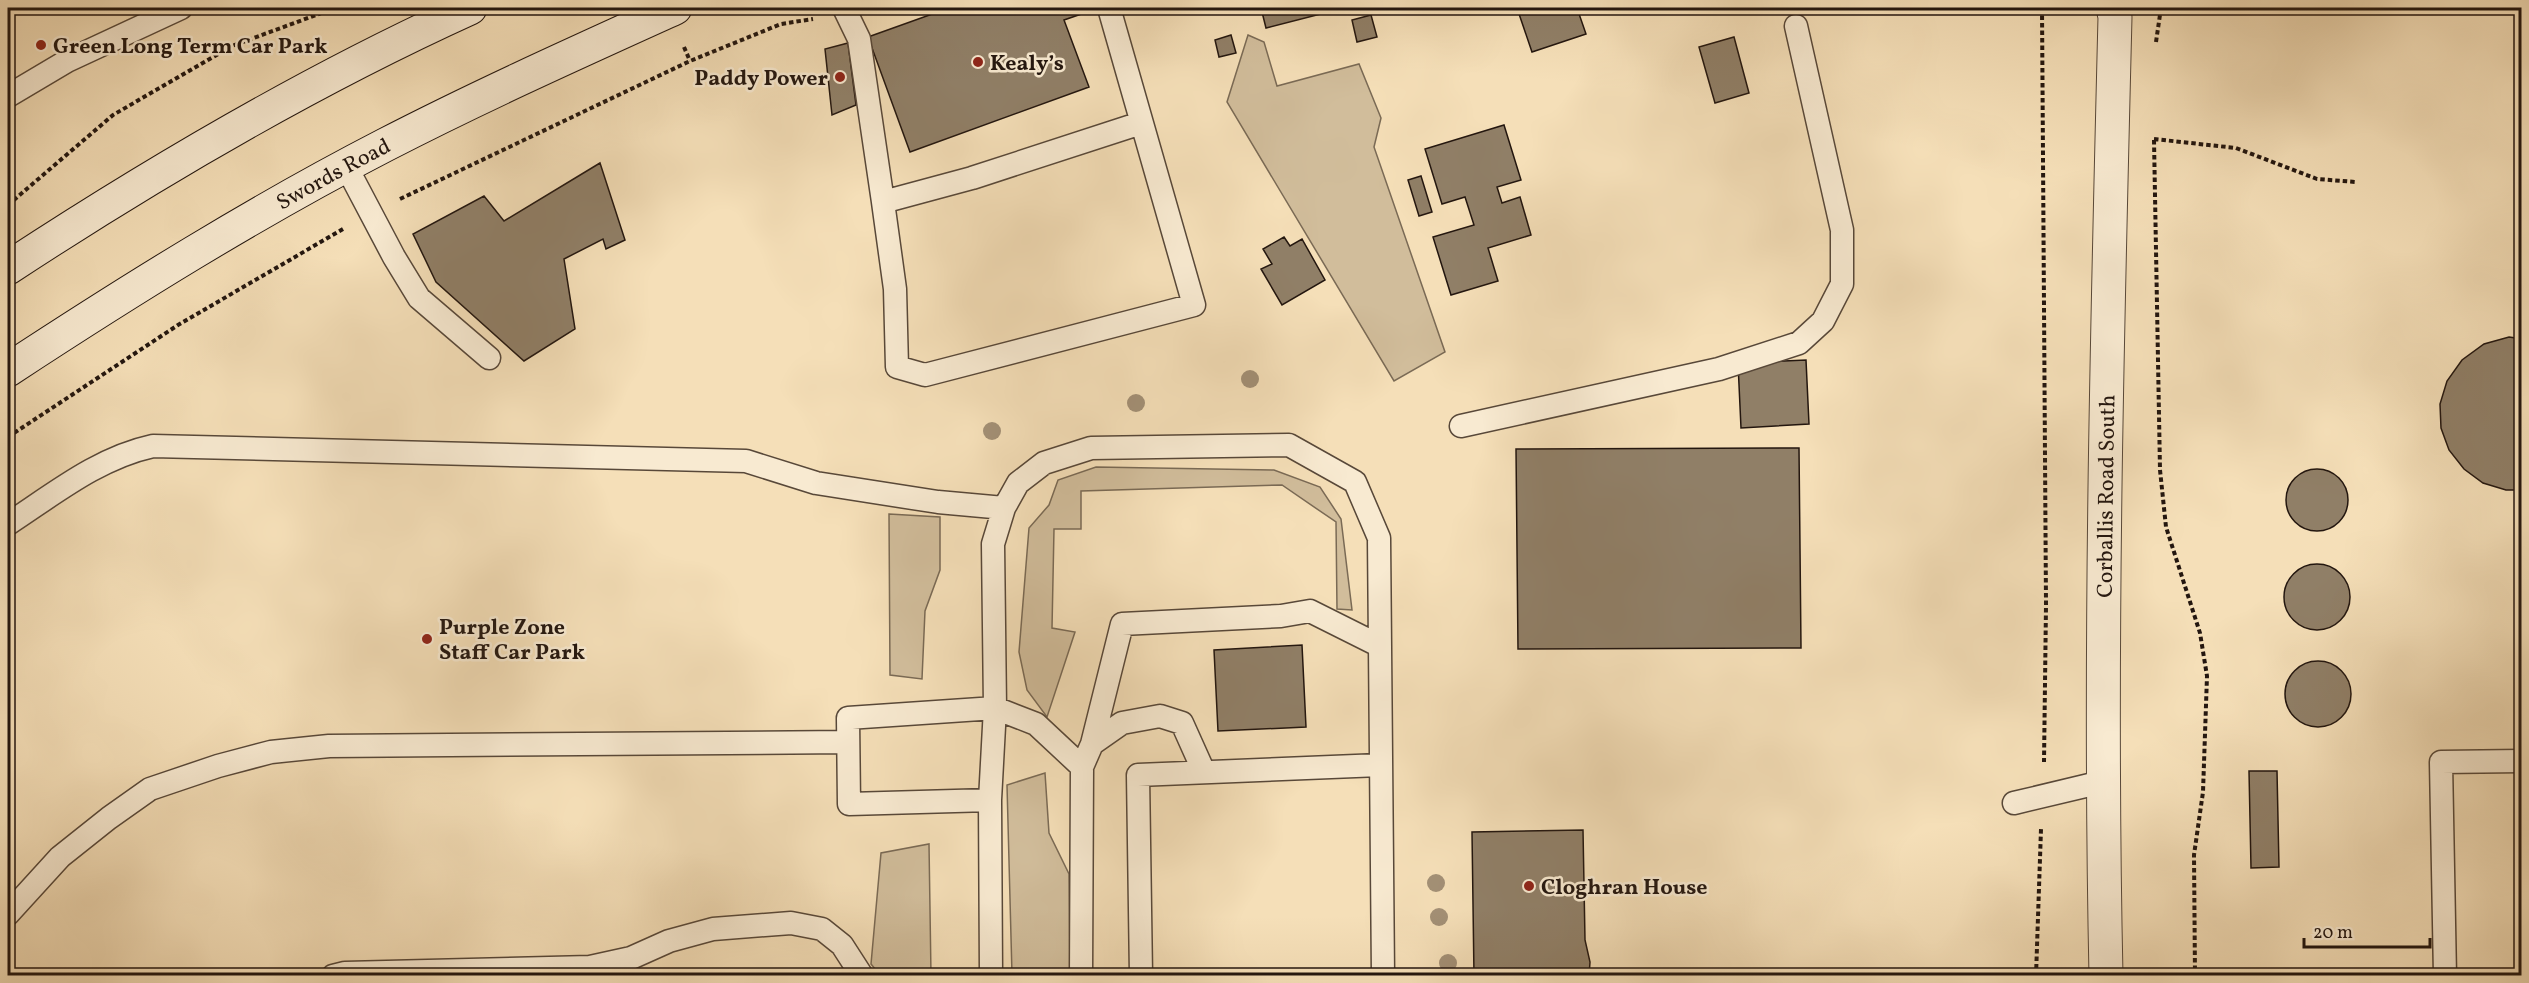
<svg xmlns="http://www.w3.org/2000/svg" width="2529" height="983" viewBox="0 0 2529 983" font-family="Vollkorn,serif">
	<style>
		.green { fill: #d1bd9b; stroke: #7a6a55; stroke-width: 1.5 }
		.building { fill: #907f67; stroke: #23160f; stroke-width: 1.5 }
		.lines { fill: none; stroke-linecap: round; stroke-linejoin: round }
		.lane-casing { stroke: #584839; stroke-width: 25 }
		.street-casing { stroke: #584839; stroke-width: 35 }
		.secondary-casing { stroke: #23160f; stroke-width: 35 }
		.path { stroke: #23160f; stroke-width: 4; stroke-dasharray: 4.5 3; stroke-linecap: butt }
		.lane { stroke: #f8ead1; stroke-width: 22 }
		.street { stroke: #f8ead1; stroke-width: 33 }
		.secondary { stroke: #f8ead1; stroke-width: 33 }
		.tree { fill: #a39076 }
		.poi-dot { fill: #8f2418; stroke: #f8ead1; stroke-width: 2 }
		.labels { text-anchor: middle; stroke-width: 5; stroke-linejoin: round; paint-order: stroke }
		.poi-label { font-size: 22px; font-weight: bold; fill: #23160f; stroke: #f8ead1; text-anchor: start }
		.street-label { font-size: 22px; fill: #23160f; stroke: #f8ead1 }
	</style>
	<rect width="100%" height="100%" fill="#f5dfb8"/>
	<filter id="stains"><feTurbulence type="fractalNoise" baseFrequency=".00333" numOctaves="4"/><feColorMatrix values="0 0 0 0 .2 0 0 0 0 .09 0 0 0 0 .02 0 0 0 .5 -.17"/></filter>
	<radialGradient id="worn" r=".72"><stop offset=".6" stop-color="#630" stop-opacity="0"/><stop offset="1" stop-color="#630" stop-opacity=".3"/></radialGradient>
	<!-- green -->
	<path class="green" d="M1248 35 1264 42 1277 86 1359 64 1381 118 1374 147 1445 352 1394 381 1227 102Z
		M1096 467 1274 470 1320 487 1341 519 1352 610 1337 609 1336 522 1282 485 1081 491V529H1054L1052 628 1075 632 1047 717 1027 690 1019 652 1029 528 1049 505 1058 480Z
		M889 514 940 517V570L925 611 922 679 890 675Z
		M1045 773 1049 833 1069 874 1070 975H1012L1007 785Z
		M929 844 931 975H880L871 964 881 853Z"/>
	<!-- building -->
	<path class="building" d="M949 8H1088L1090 11 1064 20 1089 87 910 152 868 37Z
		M1261 8H1344L1266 28Z
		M1517 8H1577L1586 34 1532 52Z
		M1371 15 1377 37 1357 42 1352 20Z
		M1231 35 1236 53 1219 57 1215 40Z
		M1734 37 1749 93 1715 103 1699 47Z
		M848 43 856 105 832 115 825 49Z
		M1504 125 1521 180 1497 187 1502 203 1520 197 1531 235 1488 248 1498 281 1451 295 1433 237 1474 225 1465 197 1442 204 1425 149Z
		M600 163 625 240 606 249 603 239 564 259 575 329 524 361 436 282 413 234 484 196 504 221Z
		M1421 176 1432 212 1419 216 1408 180Z
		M1284 237 1290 246 1302 239 1325 280 1282 305 1261 269 1272 264 1263 249Z
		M2509 337 2522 339V490H2506L2483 483 2464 469 2449 450 2441 428 2440 404 2447 381 2462 360 2484 344Z
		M1806 360 1809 424 1741 428 1738 363Z
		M1799 448 1801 648 1518 649 1516 449Z
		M2286 500a31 31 0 1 1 62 0a31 31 0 1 1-62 0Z
		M2284 597a33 33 0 1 1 66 0a33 33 0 1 1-66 0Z
		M1302 645 1306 727 1218 731 1214 650Z
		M2285 694a33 33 0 1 1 66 0a33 33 0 1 1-66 0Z
		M2249 771H2277L2279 867 2251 868Z
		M1583 830 1585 940 1590 962 1589 976H1474L1472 832Z"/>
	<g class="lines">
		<defs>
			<path id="lane" d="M844 8 859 39 883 202
				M1109 8 1194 305 925 375 897 367 895 289 883 202 972 178 1141 123
				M8 96 67 61 181 8
				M346 166 394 257 419 298 489 358
				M1461 426 1719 369 1799 343 1823 321 1842 284V230L1796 26
				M8 524C54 494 98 458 153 446L746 461 816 483 938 502 1004 508
				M1092 744 1122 624 1281 616 1310 611 1380 646
				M990 800 849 804 848 718 995 708 1036 724 1082 767
				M2014 803 2102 782
				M8 914 60 857 109 818 150 789 218 766 271 752 329 746 848 742
				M333 976 345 973 590 967 631 958 669 941 713 929 791 923 822 929 842 945 862 976
				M991 976 990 800 995 708 993 544 1004 508 1018 483 1044 463 1091 448 1289 445 1355 482 1379 538 1383 976
				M1081 976 1082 767 1092 744 1122 723 1160 716 1182 723 1204 772
				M1141 976 1138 775 1380 765
				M2445 976 2441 762 2522 761"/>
			<g id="street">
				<path id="s1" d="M2106 976C2099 656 2107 336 2115 17L2113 8"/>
			</g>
			<g id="secondary">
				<path d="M8 268C156 171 309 81 470 8"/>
				<path id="s2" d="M8 370C130 290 255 212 385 145 480 96 578 52 675 8"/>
			</g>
		</defs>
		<!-- lane casing -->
		<use href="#lane" class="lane-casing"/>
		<!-- street casing -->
		<use href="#street" class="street-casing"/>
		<!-- secondary casing -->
		<use href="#secondary" class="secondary-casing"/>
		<!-- path -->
		<path class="path" d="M2042 8 2046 605 2044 762
			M2156 42 2161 8
			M684 47 690 61
			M2154 139 2236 148 2317 179 2356 182
			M2154 140 2160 470 2166 527 2200 633 2207 676 2203 792 2194 855 2195 976
			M400 199 690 61 781 24 813 19
			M8 205 113 115 232 46 335 8
			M8 437 178 325 343 229
			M2036 976 2041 829"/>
		<!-- lane -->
		<use href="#lane" class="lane"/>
		<!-- street -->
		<use href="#street" class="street"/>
		<!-- secondary -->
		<use href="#secondary" class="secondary"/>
	</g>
	<!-- trees -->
	<g class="tree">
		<circle cx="1250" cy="379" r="9"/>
		<circle cx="1136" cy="403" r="9"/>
		<circle cx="992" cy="431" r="9"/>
		<circle cx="1436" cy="883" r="9"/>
		<circle cx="1439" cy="917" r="9"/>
		<circle cx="1448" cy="963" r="9"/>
	</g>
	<!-- markers -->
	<g class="poi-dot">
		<circle cx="41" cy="45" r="6"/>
		<circle cx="978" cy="62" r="6"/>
		<circle cx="840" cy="77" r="6"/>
		<circle cx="427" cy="639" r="6"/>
		<circle cx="1529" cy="886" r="6"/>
	</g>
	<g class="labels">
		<!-- poi labels -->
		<g class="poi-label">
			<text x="53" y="53">Green Long Term Car Park</text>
			<text x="990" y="70">Kealy’s</text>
			<text x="828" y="85" text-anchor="end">Paddy Power</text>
			<text x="439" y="634">Purple Zone<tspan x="439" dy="25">Staff Car Park</tspan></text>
			<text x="1541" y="894">Cloghran House</text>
		</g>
		<!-- street labels -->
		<g class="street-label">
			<text dy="8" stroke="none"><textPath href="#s2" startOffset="380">Swords Road</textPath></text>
			<text dy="8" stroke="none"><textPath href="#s1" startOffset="480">Corballis Road South</textPath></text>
		</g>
	</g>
	<!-- margin -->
	<rect width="2529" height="983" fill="none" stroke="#f5dfb8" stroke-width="30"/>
	<rect x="9" y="9" width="2511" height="965" fill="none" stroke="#23160f" stroke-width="3"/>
	<rect x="15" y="15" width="2499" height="953" fill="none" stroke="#23160f" stroke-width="1.5"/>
	<!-- scale -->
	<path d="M2304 938v9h126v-9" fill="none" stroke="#23160f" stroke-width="3"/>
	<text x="2313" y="938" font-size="18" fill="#23160f" stroke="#f8ead1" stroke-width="4.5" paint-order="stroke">20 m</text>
	<rect width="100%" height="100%" filter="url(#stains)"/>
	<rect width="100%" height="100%" fill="url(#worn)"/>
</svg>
